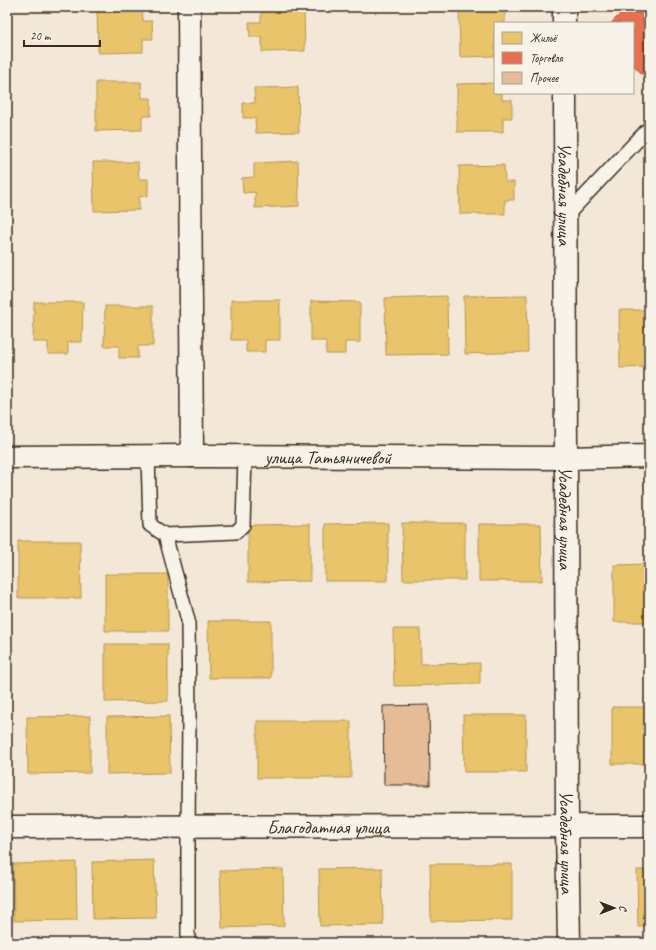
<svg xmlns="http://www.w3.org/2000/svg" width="656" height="950" viewBox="0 0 656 950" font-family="Caveat,sans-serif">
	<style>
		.homes { fill: #e9c46a; stroke: #b59653 }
		.shops { fill: #e76f51; stroke: #b35a42 }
		.building { fill: #e5bc95; stroke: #3b2a1e }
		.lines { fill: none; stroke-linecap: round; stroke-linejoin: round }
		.lane-casing { stroke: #3b2a1e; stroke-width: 16 }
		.street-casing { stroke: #3b2a1e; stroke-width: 25 }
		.lane { stroke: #f7f3e8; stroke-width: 13 }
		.street { stroke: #f7f3e8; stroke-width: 22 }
		.labels { text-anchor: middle; stroke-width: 4; stroke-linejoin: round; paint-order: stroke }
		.street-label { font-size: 19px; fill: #3b2a1e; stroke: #f7f3e8 }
	</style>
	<rect width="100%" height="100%" fill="#f3e8d7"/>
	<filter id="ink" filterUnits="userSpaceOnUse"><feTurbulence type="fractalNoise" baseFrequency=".025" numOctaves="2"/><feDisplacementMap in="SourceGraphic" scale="8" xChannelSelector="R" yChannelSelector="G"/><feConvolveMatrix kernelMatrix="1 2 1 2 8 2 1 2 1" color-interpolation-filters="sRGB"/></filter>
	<g filter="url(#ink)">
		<!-- homes -->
		<path class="homes" d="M97 7H142L143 21H152L153 39H143V52L98 53Z
			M261 7H304L305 51 262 52V37H250L249 22H261Z
			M459 8H505V23H495V56L460 57Z
			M96 82H141L142 98H151V116H142V130L96 131Z
			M495 83V93H502V100H512V118H503V132H457V84Z
			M298 87 299 132 256 133 255 118H243V103H255L254 88Z
			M298 161 299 206 255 208V192L243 193 242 178 254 177V163Z
			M93 162H138L139 179H148V196L139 197V210L94 211Z
			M504 165 505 182H514V200H505V214H460L459 166Z
			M527 295 528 352 465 354 464 296Z
			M447 296 448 354 386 355 385 298Z
			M231 300H280V340H265V352H246V340H231Z
			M311 301 360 302V342H345V354H326V341H311Z
			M34 302H83L82 342H68V354H48V342H33Z
			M105 306H153V346H138V358H119V346H104Z
			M7 307H8V347H7Z
			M619 310H649V367L620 368Z
			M388 523V581H325V524Z
			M402 523H465V580H403Z
			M310 524V581L248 582V525Z
			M479 524H541L542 581H479Z
			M18 541H80L81 598H18Z
			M649 564V622H614V565Z
			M105 574H168V631H105Z
			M208 621H271V678H209Z
			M393 629H420L421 664 480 663V684L394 686Z
			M105 644H168V701L105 702Z
			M612 707H649V764H612Z
			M463 715H526V772H464Z
			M90 716V773L28 774 27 717Z
			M169 716 170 773 107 774V717Z
			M257 721H351V778H257Z
			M154 860 156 918 93 919 92 862Z
			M76 862 77 920 14 921 13 864Z
			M430 864H512V920L431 921Z
			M382 868 383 925 320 926 319 869Z
			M283 869 284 926 222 928 220 871Z
			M637 870H649V927H638Z"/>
		<!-- shops -->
		<path class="shops" d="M627 7H637L649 19V81L633 65V23H611Z"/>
		<!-- building -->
		<path class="building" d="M429 705 430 785H384L383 706Z"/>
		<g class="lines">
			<defs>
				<path id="lane" d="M566 216 649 128
					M148 456 150 525 165 535 188 620 189 720 188 827V943
					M165 535 236 532 243 525 245 456"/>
				<g id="street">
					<path d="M189 7 192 456"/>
					<path d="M564 7V23"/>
					<path id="s1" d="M565 93 567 826 569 943"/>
					<path id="s2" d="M7 457 192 456 567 458 649 456"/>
					<path id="s3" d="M7 827 649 826"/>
				</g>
			</defs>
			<!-- lane casing -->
			<use href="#lane" class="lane-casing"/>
			<!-- street casing -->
			<use href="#street" class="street-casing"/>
			<!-- lane -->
			<use href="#lane" class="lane"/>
			<!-- street -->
			<use href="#street" class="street"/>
		</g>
	</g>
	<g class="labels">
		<!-- street labels -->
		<g class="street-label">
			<text dy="7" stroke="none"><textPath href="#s1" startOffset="101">Усадебная улица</textPath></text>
			<text dy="7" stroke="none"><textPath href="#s2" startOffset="321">улица Татьяничевой</textPath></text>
			<text dy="7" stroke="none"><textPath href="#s1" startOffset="425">Усадебная улица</textPath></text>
			<text dy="7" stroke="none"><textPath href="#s3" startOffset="321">Благодатная улица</textPath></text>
			<text dy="7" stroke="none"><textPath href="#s1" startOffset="749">Усадебная улица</textPath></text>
		</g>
	</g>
	<!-- margin -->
	<rect width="656" height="950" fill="none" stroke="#f7f3e8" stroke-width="24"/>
	<rect x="12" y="12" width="632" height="926" fill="none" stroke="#3b2a1e" stroke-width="1.5" filter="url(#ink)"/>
	<!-- legend -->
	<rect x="494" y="22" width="140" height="72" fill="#f7f3e8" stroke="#aca397"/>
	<rect x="502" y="32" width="20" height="12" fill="#e9c46a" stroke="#aca397"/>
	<text x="530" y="42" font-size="12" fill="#3b2a1e">Жильё</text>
	<rect x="502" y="52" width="20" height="12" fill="#e76f51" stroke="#aca397"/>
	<text x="530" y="62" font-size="12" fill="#3b2a1e">Торговля</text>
	<rect x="502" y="72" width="20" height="12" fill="#e5bc95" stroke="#aca397"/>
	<text x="530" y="82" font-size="12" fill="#3b2a1e">Прочее</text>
	<!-- north arrow -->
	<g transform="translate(614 908) rotate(90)" stroke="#f7f3e8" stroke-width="3" paint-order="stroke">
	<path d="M0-3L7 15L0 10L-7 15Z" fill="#3b2a1e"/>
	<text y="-6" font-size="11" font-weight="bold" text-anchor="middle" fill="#3b2a1e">С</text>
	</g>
	<!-- scale -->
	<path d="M24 40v6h76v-6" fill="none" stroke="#3b2a1e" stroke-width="2"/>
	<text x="30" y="40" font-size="12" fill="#3b2a1e" stroke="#f7f3e8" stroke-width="3" paint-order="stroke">20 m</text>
</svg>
